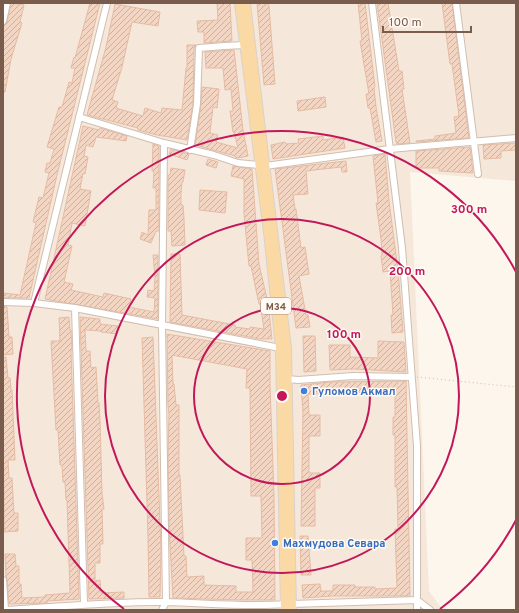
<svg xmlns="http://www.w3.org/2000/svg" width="519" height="613" viewBox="0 0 519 613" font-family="Overpass,sans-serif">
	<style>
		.residential { fill: #f5e8da }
		.building { fill: url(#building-hatch); stroke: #e6bba3; fill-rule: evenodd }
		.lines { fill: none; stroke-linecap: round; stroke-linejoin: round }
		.minor-casing { stroke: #d1beb0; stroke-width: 8 }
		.major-casing { stroke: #dad1cd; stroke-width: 10 }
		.path { stroke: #d9b8a5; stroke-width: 1; stroke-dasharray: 1 3; stroke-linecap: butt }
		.minor { stroke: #fff; stroke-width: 6 }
		.major { stroke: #fbd9a5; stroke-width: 8 }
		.ring { fill: none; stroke: #c2185b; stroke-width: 2 }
		.shop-dot { fill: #3f7fe0; stroke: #fffaf3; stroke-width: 1.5 }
		.labels { text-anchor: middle; stroke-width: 3; stroke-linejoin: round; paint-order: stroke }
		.shield { fill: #fffaf3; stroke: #a28b7f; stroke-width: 1 }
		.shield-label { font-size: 10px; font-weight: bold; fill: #7a5c4d }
		.shop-label { font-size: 11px; font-weight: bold; fill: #366cbe; stroke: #fffaf3; text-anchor: start }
		.centre { fill: #c2185b; stroke: #fffaf3; stroke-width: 2 }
		.ring-label { font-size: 12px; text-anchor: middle; font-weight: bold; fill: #c2185b; stroke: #fffaf3; stroke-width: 3; stroke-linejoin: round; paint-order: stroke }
	</style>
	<defs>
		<pattern id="building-hatch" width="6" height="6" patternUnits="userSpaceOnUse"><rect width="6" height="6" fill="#f3d5c3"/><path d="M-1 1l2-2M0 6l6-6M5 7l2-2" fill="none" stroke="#cab0a1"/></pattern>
	</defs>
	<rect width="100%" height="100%" fill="#fdf6ec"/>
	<!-- residential -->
	<path class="residential" d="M3 3H516V181L410 172 429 591 443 610H3Z"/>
	<!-- building -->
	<path class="building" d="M11 3 24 5 20 22 22 23 11 59 5 92H3V30L4 25 7 22Z
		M90 3H100L57 175 29 298H3V293L20 295 36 223 33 222 39 197 43 198 49 173 45 172 47 163H50L54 149 47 147 59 107H62L69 82 72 83 75 68H71L74 57 75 58Z
		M217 3H230L232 41 204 43V32H198L197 21 218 20Z
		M257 3H268L269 6 275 84 264 85Z
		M358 3H365L375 87 374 88 376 107 382 141 376 142 370 108H368L366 94H369L360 41H362Z
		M377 3H388L399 71H402L404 89H402L410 143 397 144 396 142Z
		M442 3H452L469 138 416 142V141L435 139V136L456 133 454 117 459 116 452 64H450Z
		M115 4 160 12 158 26 132 22 122 67 112 100 118 102 116 108 143 116 145 108 161 113 162 108 182 110 186 68H187V45H196L194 48 193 104 187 140 157 135 138 130V128L87 115 106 47Z
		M234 50 243 130 248 156 238 158 235 157V156L195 145 201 105 202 87 219 89 217 108 213 107 210 133 218 135 216 142 238 148 234 132H233L230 111H233L231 89 225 90 223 68H206L205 52Z
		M325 97 326 107 298 111 297 101Z
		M83 126 99 130 100 128 127 136 126 141 96 137 93 147 86 145 84 156 88 157 85 174 83 173 80 189 91 191 85 226 72 223 68 245 72 246 64 282 73 284 71 290 103 297 104 293 131 299 129 307 154 312 155 298 147 297 148 290 154 291 155 277 153 255H158V319L45 299Z
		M323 136V140L343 137 345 148 273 159 271 145 285 142 286 144 299 143 298 139Z
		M516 143V150L501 151V158L484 159 483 145Z
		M153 144 159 146V231H156L151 243 140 239 142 232 148 235 149 210H156V188H153L154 171H152Z
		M470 147 473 173 439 171V168H416V151Z
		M171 149 189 154 187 160 169 154Z
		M385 154 389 201 398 270 403 332 392 333 391 315H393L390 271 383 272 381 256H382L381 239 376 203H378L373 156Z
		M208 159 218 162 216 168 206 165Z
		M346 161 347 172H342L341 167 306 171 308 194 293 195 295 209H296L301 248 305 247 309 274 299 276 306 315H308L310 327 296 328 275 169Z
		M233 166 252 169 259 264 268 303 272 339H260L170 322 171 254H180L182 315 235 325V327L250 329V327L264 329 260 304H259L251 266H249L244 214V179L231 176Z
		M171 168 185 170 183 182H182L181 194V205H183L184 219 185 245 172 246 171 231H168V175H170Z
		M200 190 227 192 225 213 199 210Z
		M3 306 7 307 9 337H12L13 354 3 355Z
		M69 317 70 330H71L72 350H71L79 599 47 601V603L9 604 7 580 6 576 5 554H15L16 566H19V584H21L22 598 45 597V595L70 593 67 500H66L65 482H63L62 465H60L58 430H56L51 341H60L59 318Z
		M80 317 100 319V324L118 326 117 334 101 332V331L85 330 86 351H90L91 368 96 367 98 403H99L100 421 102 493 104 509H102L103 544H100V563H95V581L100 580 101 593 124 592V598L89 599Z
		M167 334 270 351V385L274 496 275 600H241L173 598 169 528 168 455 169 414 168 405ZM172 355 247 369 246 388H250L251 496H261L262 538H246V560H252L253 592H236V586L204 585V576L187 577 186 556H184L180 475H179V405H176L174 384H173Z
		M303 336H315L316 371 304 372Z
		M153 337 161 550 160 597H149L148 536 142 338Z
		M378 341 404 342 406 372 354 369 330 370 329 345H350V357L378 358Z
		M6 357 8 378H10L11 390H12L15 460H8L9 478H12L14 513H18V531L4 532 3 358Z
		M406 381 410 596H333L303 598 302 585 320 584 321 591H333V585H355V587H375V589L397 588 395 529H398L397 487H395V435H393V417H395V388H374V392L308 394 309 415H320V436H309V473H320V488H315V526H301L303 412 301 385 330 382Z
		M300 536H308L311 575H301Z"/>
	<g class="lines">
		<defs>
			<path id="minor" d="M372 3 402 248 417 446V610
				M456 3 478 174
				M3 21 7 3
				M79 117 164 143 214 155 238 163 259 165
				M190 150 197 104 199 48 224 46 245 45
				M265 166 390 149 516 138
				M3 302 34 303 75 308 280 348
				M34 303 107 3
				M75 308 84 604
				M288 379 298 380 353 376 411 377
				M3 580 5 610
				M291 604 417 600 430 610
				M6 610C59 607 113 601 167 602 206 603 246 607 285 604
				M162 610 166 602 162 326 164 143"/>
			<path id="major" d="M239 3 268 232 280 348 285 610
				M246 3 287 348 292 610"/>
		</defs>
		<!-- minor casing -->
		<use href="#minor" class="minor-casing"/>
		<!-- major casing -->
		<use href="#major" class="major-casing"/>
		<!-- path -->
		<path class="path" d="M417 377 516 387"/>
		<!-- minor -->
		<use href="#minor" class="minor"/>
		<!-- major -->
		<use href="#major" class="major"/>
	</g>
	<!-- distance rings -->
	<g class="ring">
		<circle cx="282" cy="396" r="88"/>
		<circle cx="282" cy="396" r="177"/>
		<path d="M516 520A265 265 0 0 1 440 609M124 609A265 265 0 1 1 516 272"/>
	</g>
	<!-- markers -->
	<g class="shop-dot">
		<circle cx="304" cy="391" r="4"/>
		<circle cx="275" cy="543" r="4"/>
	</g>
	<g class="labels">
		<!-- shield labels -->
		<rect class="shield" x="261" y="298" width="30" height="16" rx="3"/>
		<g class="shield-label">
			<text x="276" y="310">M34</text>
		</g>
		<!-- shop labels -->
		<g class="shop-label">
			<text x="312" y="395">Гуломов Акмал</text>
			<text x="283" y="547">Махмудова Севара</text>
		</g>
	</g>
	<circle cx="282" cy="396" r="6" class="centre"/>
	<g class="ring-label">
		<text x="469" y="213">300 m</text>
		<text x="407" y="275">200 m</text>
		<text x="344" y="338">100 m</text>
	</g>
	<!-- border -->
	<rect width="519" height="613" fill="none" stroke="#7a5c4d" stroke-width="8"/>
	<!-- scale -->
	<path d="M383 26v6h88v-6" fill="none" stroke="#7a5c4d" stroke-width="2"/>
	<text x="389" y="26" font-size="12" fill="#7a5c4d" stroke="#fffaf3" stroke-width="3" paint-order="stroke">100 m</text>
</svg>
